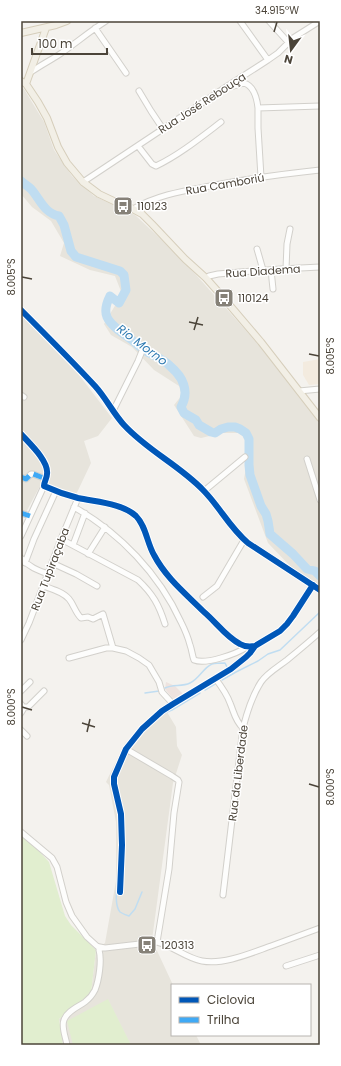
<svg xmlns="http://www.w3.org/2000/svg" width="341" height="1066" viewBox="0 0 341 1066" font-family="Poppins,sans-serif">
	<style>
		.residential { fill: #e7e4dc }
		.commercial { fill: #f3ebdf }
		.medical { fill: #eee3df }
		.green { fill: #e1eecf }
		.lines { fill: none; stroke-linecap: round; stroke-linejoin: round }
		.stream { stroke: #c0ddf1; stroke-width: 1.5 }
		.river { stroke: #c0ddf1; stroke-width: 9 }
		.minor-casing { stroke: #d2d0cb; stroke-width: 7 }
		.major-casing { stroke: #d6cebb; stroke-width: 8 }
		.minor { stroke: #fdfdfc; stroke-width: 5 }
		.major { stroke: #f2efe6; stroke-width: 6 }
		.quiet { stroke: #3fa9f5; stroke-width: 5; stroke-dasharray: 10 5; stroke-linecap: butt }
		.cycleway-casing { stroke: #fff; stroke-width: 8 }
		.cycleway { stroke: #0057b8; stroke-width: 6 }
		.ticks { fill: none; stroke: #4b4439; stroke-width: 1.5 }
		.labels { text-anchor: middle; stroke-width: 3; stroke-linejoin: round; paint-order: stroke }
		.street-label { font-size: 11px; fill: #4b4439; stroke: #fff }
		.poi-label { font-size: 11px; fill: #4b4439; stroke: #fff; text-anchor: start }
		.water-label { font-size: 12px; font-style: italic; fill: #2e7ab2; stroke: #fff }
		.neatline { fill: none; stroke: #4b4439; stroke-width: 1.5 }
		.ticks-label { font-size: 10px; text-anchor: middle; fill: #4b4439 }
	</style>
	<rect width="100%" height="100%" fill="#f4f2ee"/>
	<!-- residential -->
	<path class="residential" d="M21 87 24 89 44 122 54 150 72 176 94 196 135 215 180 257 259 345 320 424V584H314L291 567 268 543 244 479 249 451 246 438 238 433H222L201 438 194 436 174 405 182 395 179 386 154 370 132 347 111 335 104 324 122 294 115 276 90 270 60 256 64 243 51 221 32 207 21 194Z
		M21 315 79 375 112 418 98 436 84 441 91 463 73 501 40 486 24 516 21 515Z
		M164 707 176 727 177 746 182 755 173 783 152 940 173 985 172 1035H196L201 1045H63L59 1019 91 993 96 950 105 943 116 881V822L109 785 106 782 125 743Z"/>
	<!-- commercial -->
	<path class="commercial" d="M320 359V384L309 385 303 375V362Z"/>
	<!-- medical -->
	<path class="medical" d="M166 682 175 686 184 695 175 701 165 689Z"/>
	<!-- green -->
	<path class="green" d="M21 832 49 862 65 916 71 925 96 950 91 993 59 1019 63 1045H21Z
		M108 999 131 1045H73L67 1021Z"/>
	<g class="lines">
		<!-- stream -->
		<path class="stream" d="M222 680 236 672 258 661 268 654 280 650 320 612
			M165 688C173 684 182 687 190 683 199 679 203 668 212 664 216 663 221 663 225 663L227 667
			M205 690 215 684
			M145 693 159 691
			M162 714 172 710 200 693
			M119 865V843
			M118 871C118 882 113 904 120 912 123 914 126 915 129 916L135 909 142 892"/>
		<!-- river -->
		<path class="river" d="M21 181C24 184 28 186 31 189 40 199 44 213 59 216L64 225 71 251 76 257 120 271 124 275 126 290 119 303 110 296C107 302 104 310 107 317 111 326 124 334 132 340 136 343 140 347 144 350 152 355 163 359 170 366 183 377 190 391 181 407L184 413 196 420 199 425 211 432 215 433 221 429 228 427H235L240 429 246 433 249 439V465L250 475 261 506 266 514 268 521 270 534 278 541 293 554 307 569 315 571 320 576"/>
		<defs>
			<path id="minor" d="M240 21 268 60
				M269 21 288 42
				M95 28 126 73
				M31 72C41 65 51 60 60 54 76 43 90 31 106 21
				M229 85 234 86 244 83C254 86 257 99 258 108L320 106
				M139 91 151 111 163 129
				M258 108V128L261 177
				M138 146 152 164 156 166C179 155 200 138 221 122
				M83 182 229 85 268 60 278 53 293 38 320 21
				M133 209C157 195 183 191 210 186 246 179 283 174 320 170
				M257 249 263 270
				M286 269 287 244 290 229
				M271 270 273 289
				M206 278 209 276 218 274 240 272 281 269 320 267
				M21 310C46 335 71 360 95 386 106 398 113 413 124 425 148 451 179 465 203 490 220 507 229 527 248 543L320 590
				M299 391 320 389
				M21 395 24 397
				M113 411 138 361 144 346
				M21 434C29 443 49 461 47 474 47 478 44 482 44 486 55 491 66 495 78 498 96 502 122 503 136 516 146 526 147 543 154 555 166 578 186 594 204 612 216 622 226 637 240 644 245 647 250 647 255 646
				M307 459 320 500
				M21 477 26 479 31 474H33L46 479
				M204 491 245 457
				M74 507C120 533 159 574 181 622 185 630 188 637 190 645 192 650 192 655 194 660 206 665 236 654 247 647
				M21 513 30 516
				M21 536 44 486
				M61 539 138 580C153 594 159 605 165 624
				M73 545 85 513
				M88 554 105 527
				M21 558C29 567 37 570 48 574
				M25 563 34 539 56 491
				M52 563 76 574 97 586
				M43 586C52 589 63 592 69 599 74 605 75 612 81 618L88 617 93 619 103 614 113 648
				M203 597 217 586 244 540
				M21 640 29 623 61 539 78 498
				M69 658 106 648H113L126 651 139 658 149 665 159 682 162 692 173 704
				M215 678C221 686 227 694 230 703 234 712 235 721 243 728
				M21 691 30 682
				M21 704 24 708 21 713
				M24 707H28L44 691
				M21 730 27 736
				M126 749 172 776 178 780 179 782 174 813 169 869 157 942
				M21 832 52 858 57 867 66 902 72 916 87 937 98 947
				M120 892 122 845 121 814 114 784V777L126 749 142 729 162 711 173 704 231 669 246 657 250 653 255 646 280 631 287 624 293 616 313 585
				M223 895 243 728C247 712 252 696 261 682 267 673 278 667 287 660 298 651 309 642 320 632
				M97 946 100 947 105 948 157 942C173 946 186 958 202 961 224 965 251 953 271 946 287 940 304 934 320 928
				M286 966 320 955
				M67 1045C66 1038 61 1027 64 1020 67 1011 78 1007 85 1002 89 999 93 994 95 990 99 980 102 960 99 950L101 948"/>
			<path id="major" d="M21 33 56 25 67 21
				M21 81 26 84 38 102 47 118 58 147 67 163 83 182 99 194 118 203 131 208 142 214 152 224 185 259 206 278 221 295 261 342 320 418
				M26 84 46 28"/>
		</defs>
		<!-- minor casing -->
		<use href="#minor" class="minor-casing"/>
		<!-- major casing -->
		<use href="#major" class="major-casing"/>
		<!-- minor -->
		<use href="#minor" class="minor"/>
		<!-- major -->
		<use href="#major" class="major"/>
		<!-- quiet -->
		<path class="quiet" d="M21 477 26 479 31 474H33L46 479
			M21 513 30 516"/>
		<defs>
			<path id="cycleway" d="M21 310C46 335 71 360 95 386 106 398 113 413 124 425 148 451 179 465 203 490 220 507 229 527 248 543L320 590
				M21 434C29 443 49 461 47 474 47 478 44 482 44 486 55 491 66 495 78 498 96 502 122 503 136 516 146 526 147 543 154 555 166 578 186 594 204 612 216 622 226 637 240 644 245 647 250 647 255 646
				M120 892 122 845 121 814 114 784V777L126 749 142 729 162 711 173 704 231 669 246 657 250 653 255 646 280 631 287 624 293 616 313 585"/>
		</defs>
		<!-- cycleway casing -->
		<use href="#cycleway" class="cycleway-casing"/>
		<!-- cycleway -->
		<use href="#cycleway" class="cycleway"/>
	</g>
	<!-- ticks -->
	<path class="ticks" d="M274 32 277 22M22 277 32 279M189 322 203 325M194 330 198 317M309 354 319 356M22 707 32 710M82 723 95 727M87 732 90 719M309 784 319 787"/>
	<!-- icons -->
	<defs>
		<symbol id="bus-square" viewBox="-11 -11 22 22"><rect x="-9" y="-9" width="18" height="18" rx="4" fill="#868178" stroke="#fff"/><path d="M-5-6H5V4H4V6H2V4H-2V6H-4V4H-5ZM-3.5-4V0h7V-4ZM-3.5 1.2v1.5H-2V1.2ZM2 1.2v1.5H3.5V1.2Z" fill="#fff"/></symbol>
	</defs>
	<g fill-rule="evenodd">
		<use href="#bus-square" x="112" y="195" width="22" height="22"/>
		<use href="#bus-square" x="213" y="287" width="22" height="22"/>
		<use href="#bus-square" x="136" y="934" width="22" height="22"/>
	</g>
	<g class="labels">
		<!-- street labels -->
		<g class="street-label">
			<text transform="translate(202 103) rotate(-33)" y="4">Rua José Rebouça</text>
			<text transform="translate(225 184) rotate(-10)" y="4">Rua Camboriú</text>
			<text transform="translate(263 271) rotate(-4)" y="4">Rua Diadema</text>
			<text transform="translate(50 569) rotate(-69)" y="4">Rua Tupiraçaba</text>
			<text transform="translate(238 773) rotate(-83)" y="4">Rua da Liberdade</text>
		</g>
		<!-- poi labels -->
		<g class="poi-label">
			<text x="137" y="210">110123</text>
			<text x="238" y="302">110124</text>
			<text x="161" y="949">120313</text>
		</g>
		<!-- water labels -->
		<g class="water-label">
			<text transform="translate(142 345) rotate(37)" y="4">Rio Morno</text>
		</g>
	</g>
	<!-- border -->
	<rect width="341" height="1066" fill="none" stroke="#ffffff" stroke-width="44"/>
	<!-- legend -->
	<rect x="171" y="984" width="140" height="52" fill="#ffffff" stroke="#b7b4b0"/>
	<rect x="179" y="997" width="20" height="6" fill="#0057b8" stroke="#b7b4b0"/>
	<text x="207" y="1004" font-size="12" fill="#4b4439">Ciclovia</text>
	<rect x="179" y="1017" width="20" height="6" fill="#3fa9f5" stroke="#b7b4b0"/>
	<text x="207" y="1024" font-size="12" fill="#4b4439">Trilha</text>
	<!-- north arrow -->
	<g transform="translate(291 50) rotate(195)" stroke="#ffffff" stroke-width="3" paint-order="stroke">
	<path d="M0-3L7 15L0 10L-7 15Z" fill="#4b4439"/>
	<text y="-6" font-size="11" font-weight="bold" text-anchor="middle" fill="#4b4439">N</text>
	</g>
	<!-- scale -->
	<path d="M32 48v6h75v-6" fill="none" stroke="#4b4439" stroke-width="2"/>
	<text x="38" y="48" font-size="12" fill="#4b4439" stroke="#ffffff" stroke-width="3" paint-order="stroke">100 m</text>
	<rect x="22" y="22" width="297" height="1022" class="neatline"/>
	<g class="ticks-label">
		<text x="277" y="14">34.915°W</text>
		<text transform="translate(11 277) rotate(-90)" y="4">8.005°S</text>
		<text transform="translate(330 356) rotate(-90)" y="4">8.005°S</text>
		<text transform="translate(11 707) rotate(-90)" y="4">8.000°S</text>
		<text transform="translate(330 787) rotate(-90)" y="4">8.000°S</text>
	</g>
</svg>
